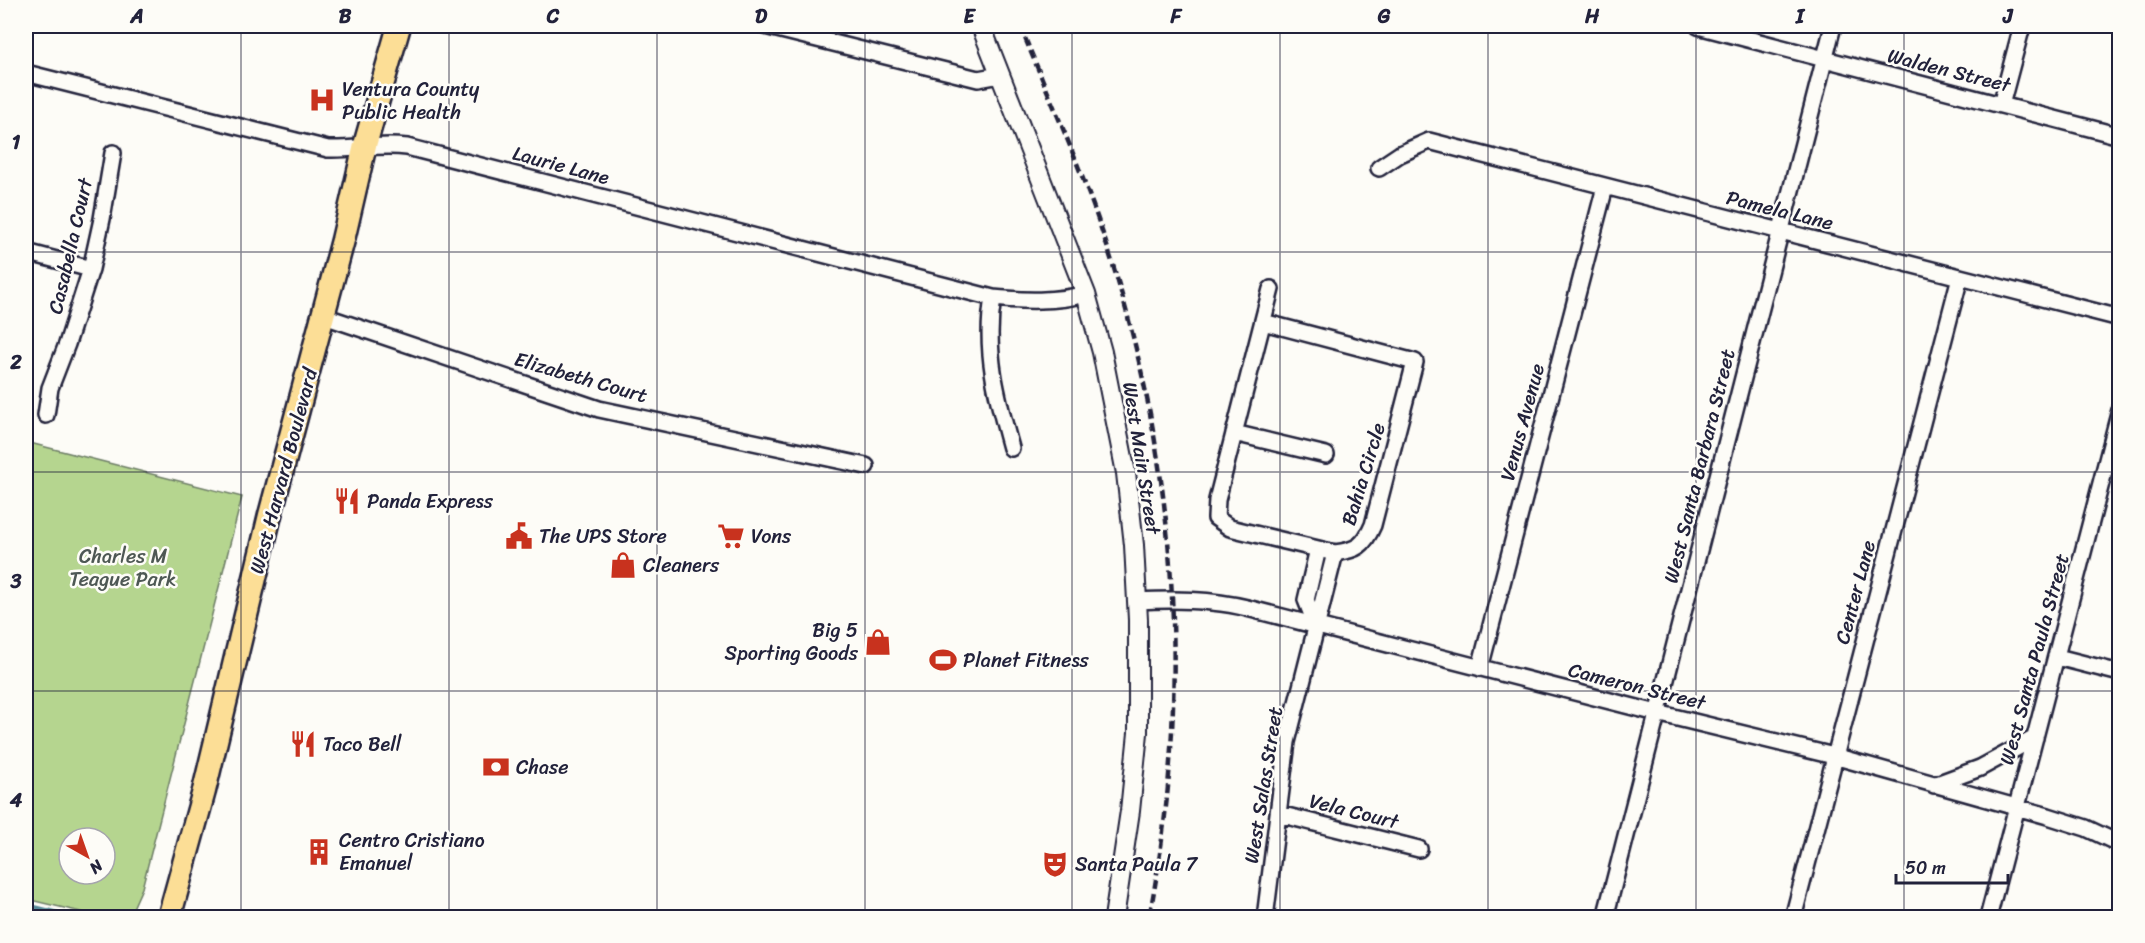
<svg xmlns="http://www.w3.org/2000/svg" width="2145" height="943" viewBox="0 0 2145 943" font-family="Sriracha,sans-serif">
	<style>
		.green { fill: #b5d58f; stroke: #6c7c65; stroke-width: 1.5; fill-rule: evenodd }
		.lines { fill: none; stroke-linecap: round; stroke-linejoin: round }
		.stream { stroke: #578897; stroke-width: 4.5 }
		.minor-casing { stroke: #22223b; stroke-width: 20 }
		.tertiary-casing { stroke: #22223b; stroke-width: 22 }
		.primary-casing { stroke: #22223b; stroke-width: 27 }
		.minor { stroke: #fdfcf7; stroke-width: 15 }
		.tertiary { stroke: #fdfcf7; stroke-width: 18 }
		.primary { stroke: #fcde96; stroke-width: 22 }
		.rail { stroke: #22223b; stroke-width: 4.5; stroke-dasharray: 9 4.5; stroke-linecap: butt }
		.grid { fill: none; stroke: #22223b; stroke-width: 1.5; stroke-opacity: 0.55 }
		.labels { text-anchor: middle; stroke-width: 5; stroke-linejoin: round; paint-order: stroke }
		.street-label { font-size: 20px; fill: #22223b; stroke: #fdfcf7 }
		.poi-label { font-size: 20px; fill: #22223b; stroke: #fdfcf7; text-anchor: start }
		.park-label { font-size: 20px; fill: #4e5854; stroke: #fdfcf7 }
		.neatline { fill: none; stroke: #22223b; stroke-width: 2 }
		.grid-label { font-size: 20px; text-anchor: middle; font-weight: bold; fill: #22223b }
	</style>
	<rect width="100%" height="100%" fill="#fdfcf7"/>
	<filter id="ink" filterUnits="userSpaceOnUse"><feTurbulence type="fractalNoise" baseFrequency=".0167" numOctaves="2"/><feDisplacementMap in="SourceGraphic" scale="12" xChannelSelector="R" yChannelSelector="G"/><feConvolveMatrix kernelMatrix="1 2 1 2 8 2 1 2 1" color-interpolation-filters="sRGB"/></filter>
	<g filter="url(#ink)">
		<!-- green -->
		<path class="green" d="M26 442 242 497 142 888 129 917H102L26 899ZM69 838H105V874H69Z"/>
		<g class="lines">
			<!-- stream -->
			<path class="stream" d="M26 905 77 918"/>
			<defs>
				<path id="minor" d="M765 26 978 79 1000 75
					M1698 26 2120 136
					M26 73 328 149C356 150 378 143 407 147L993 298C1025 301 1055 302 1086 294
					M2001 105 2022 26
					M1379 168 1400 154 1429 141 2120 318
					M26 252 91 269
					M993 298C984 350 997 398 1011 448
					M324 316 599 409 866 466
					M1263 322 1415 362 1373 525C1364 546 1357 550 1335 553L1230 528 1216 518 1217 500 1271 289
					M46 415 50 388 67 344 91 269 102 219 113 153
					M1234 433 1326 455
					M1137 601C1174 599 1211 599 1247 608L1657 713 1834 756 2048 816 2086 828 2120 844
					M1316 625 1306 600 1318 549
					M2057 657 2120 673
					M1480 668 1605 187
					M1934 785 1980 768 2035 738
					M1279 814 1419 849
					M1265 918 1287 742 1335 553
					M1605 918 1833 26
					M1793 918 1960 277
					M1988 918 2120 410"/>
				<path id="tertiary" d="M981 26 1086 294 1102 352 1126 473 1134 545 1138 620V733L1130 811 1114 918"/>
				<path id="primary" d="M169 918 204 791 270 515 343 240 365 145 399 26"/>
			</defs>
			<!-- minor casing -->
			<use href="#minor" class="minor-casing"/>
			<!-- tertiary casing -->
			<use href="#tertiary" class="tertiary-casing"/>
			<!-- primary casing -->
			<use href="#primary" class="primary-casing"/>
			<!-- minor -->
			<use href="#minor" class="minor"/>
			<!-- tertiary -->
			<use href="#tertiary" class="tertiary"/>
			<!-- primary -->
			<use href="#primary" class="primary"/>
			<!-- rail -->
			<path class="rail" d="M1020 26C1054 108 1091 190 1116 275 1179 484 1191 704 1149 918"/>
		</g>
	</g>
	<!-- grid -->
	<path class="grid" d="M241 26V918M449 26V918M657 26V918M865 26V918M1072 26V918M1280 26V918M1488 26V918M1696 26V918M1904 26V918M26 252H2120M26 472H2120M26 691H2120"/>
	<!-- icons -->
	<defs>
		<symbol id="hospital-bare" viewBox="-9 -9 18 18"><path d="M-5-5h3v3.5h4V-5h3V5h-3V1.5h-4V5h-3Z" fill="#c8321e" stroke="#fdfcf7" stroke-width="2.5" paint-order="stroke"/></symbol>
		<symbol id="restaurant-bare" viewBox="-9 -9 18 18"><path d="M-5-6h1v4h1v-4h1v4h1v-4h1v5L-1.5 .5V6h-2V.5L-5-1ZM5-6V6H3V1.5H1.5Q1.5-4 5-6Z" fill="#c8321e" stroke="#fdfcf7" stroke-width="2.5" paint-order="stroke"/></symbol>
		<symbol id="civic-bare" viewBox="-9 -9 18 18"><path d="M-.6-6.5H3V-4.5H.6V-3L4-1V1h2V6H-6V1h2V-1L-.6-3ZM-1.2 2.5V6h2.4V2.5Z" fill="#c8321e" stroke="#fdfcf7" stroke-width="2.5" paint-order="stroke"/></symbol>
		<symbol id="supermarket-bare" viewBox="-9 -9 18 18"><path d="M-6-5.5h2.5l.6 2H6L4.5 2H-2.5L-4.4-4H-6ZM-1.5 3.2a1.3 1.3 0 1 0 .1 0ZM3 3.2a1.3 1.3 0 1 0 .1 0Z" fill="#c8321e" stroke="#fdfcf7" stroke-width="2.5" paint-order="stroke"/></symbol>
		<symbol id="shop-bare" viewBox="-9 -9 18 18"><path d="M-5-2.5h2.3a2.7 3.5 0 0 1 5.4 0H5L5.5 6h-11ZM-1.5-2.5h3a1.5 2.3 0 0 0-3 0Z" fill="#c8321e" stroke="#fdfcf7" stroke-width="2.5" paint-order="stroke"/></symbol>
		<symbol id="stadium-bare" viewBox="-9 -9 18 18"><path d="M0-5a6.5 5 0 1 0 0 10a6.5 5 0 1 0 0-10ZM-3.5-1.8h7v3.6h-7Z" fill="#c8321e" stroke="#fdfcf7" stroke-width="2.5" paint-order="stroke"/></symbol>
		<symbol id="bank-bare" viewBox="-9 -9 18 18"><path d="M-6-4H6V4H-6ZM0-2.3a2.3 2.3 0 1 0 0 4.6a2.3 2.3 0 1 0 0-4.6Z" fill="#c8321e" stroke="#fdfcf7" stroke-width="2.5" paint-order="stroke"/></symbol>
		<symbol id="building-bare" viewBox="-9 -9 18 18"><path d="M-4-6H4V6H1V3H-1V6H-4ZM-2.5-4.3h1.7v1.8h-1.7ZM.8-4.3h1.7v1.8H.8ZM-2.5-1h1.7V.8h-1.7ZM.8-1h1.7V.8H.8Z" fill="#c8321e" stroke="#fdfcf7" stroke-width="2.5" paint-order="stroke"/></symbol>
		<symbol id="theatre-bare" viewBox="-9 -9 18 18"><path d="M-5-5.5Q0-4 5-5.5V0Q5 5 0 6Q-5 5-5 0ZM-3.3-2.5H-1v1.5H-3.3ZM1-2.5H3.3v1.5H1ZM-2.8 1Q0 5.5 2.8 1Z" fill="#c8321e" stroke="#fdfcf7" stroke-width="2.5" paint-order="stroke"/></symbol>
	</defs>
	<g fill-rule="evenodd">
		<use href="#hospital-bare" x="303" y="81" width="38" height="38"/>
		<use href="#restaurant-bare" x="328" y="482" width="38" height="38"/>
		<use href="#civic-bare" x="500" y="517" width="38" height="38"/>
		<use href="#supermarket-bare" x="712" y="517" width="38" height="38"/>
		<use href="#shop-bare" x="604" y="546" width="38" height="38"/>
		<use href="#shop-bare" x="859" y="623" width="38" height="38"/>
		<use href="#stadium-bare" x="924" y="641" width="38" height="38"/>
		<use href="#restaurant-bare" x="284" y="725" width="38" height="38"/>
		<use href="#bank-bare" x="477" y="748" width="38" height="38"/>
		<use href="#building-bare" x="300" y="833" width="38" height="38"/>
		<use href="#theatre-bare" x="1036" y="845" width="38" height="38"/>
	</g>
	<g class="labels">
		<!-- street labels -->
		<g class="street-label">
			<text transform="translate(1949 70) rotate(14)" y="7">Walden Street</text>
			<text transform="translate(561 165) rotate(15)" y="7">Laurie Lane</text>
			<text transform="translate(1780 210) rotate(14)" y="7">Pamela Lane</text>
			<text transform="translate(70 246) rotate(-77)" y="7">Casabella Court</text>
			<text transform="translate(581 377) rotate(16)" y="7">Elizabeth Court</text>
			<text transform="translate(1522 422) rotate(-75)" y="7">Venus Avenue</text>
			<text transform="translate(1142 458) rotate(81)" y="7">West Main Street</text>
			<text transform="translate(1699 466) rotate(-76)" y="7">West Santa Barbara Street</text>
			<text transform="translate(283 471) rotate(-75)" y="7">West Harvard Boulevard</text>
			<text transform="translate(1363 474) rotate(-73)" y="7">Bahia Circle</text>
			<text transform="translate(1855 592) rotate(-75)" y="7">Center Lane</text>
			<text transform="translate(2034 659) rotate(-75)" y="7">West Santa Paula Street</text>
			<text transform="translate(1637 686) rotate(14)" y="7">Cameron Street</text>
			<text transform="translate(1263 785) rotate(-81)" y="7">West Salas Street</text>
			<text transform="translate(1354 811) rotate(14)" y="7">Vela Court</text>
		</g>
		<!-- poi labels -->
		<g class="poi-label">
			<text x="342" y="96">Ventura County<tspan x="342" dy="23">Public Health</tspan></text>
			<text x="367" y="508">Panda Express</text>
			<text x="539" y="543">The UPS Store</text>
			<text x="751" y="543">Vons</text>
			<text x="643" y="572">Cleaners</text>
			<text x="858" y="637" text-anchor="end">Big 5<tspan x="858" dy="23">Sporting Goods</tspan></text>
			<text x="963" y="667">Planet Fitness</text>
			<text x="323" y="751">Taco Bell</text>
			<text x="516" y="774">Chase</text>
			<text x="339" y="847">Centro Cristiano<tspan x="339" dy="23">Emanuel</tspan></text>
			<text x="1075" y="871">Santa Paula 7</text>
		</g>
		<!-- park labels -->
		<g class="park-label">
			<text x="123" y="563">Charles M<tspan x="123" dy="23">Teague Park</tspan></text>
		</g>
	</g>
	<!-- margin -->
	<rect width="2145" height="943" fill="none" stroke="#fdfcf7" stroke-width="66"/>
	<!-- north arrow -->
	<g transform="translate(87 856) rotate(140)"><circle r="28" fill="#fdfcf7" stroke="#a5a5ac" stroke-width="1.5"/>
	<path d="M0-4.5L10 22L0 15L-10 22Z" fill="#c8321e"/>
	<text y="-9" font-size="16" font-weight="bold" text-anchor="middle" fill="#22223b">N</text>
	</g>
	<!-- scale -->
	<path d="M1896 874v9h112v-9" fill="none" stroke="#22223b" stroke-width="3"/>
	<text x="1905" y="874" font-size="18" fill="#22223b" stroke="#fdfcf7" stroke-width="4.5" paint-order="stroke">50 m</text>
	<rect x="33" y="33" width="2079" height="877" class="neatline"/>
	<g class="grid-label">
		<text x="137" y="23">A</text>
		<text x="345" y="23">B</text>
		<text x="553" y="23">C</text>
		<text x="761" y="23">D</text>
		<text x="969" y="23">E</text>
		<text x="1176" y="23">F</text>
		<text x="1384" y="23">G</text>
		<text x="1592" y="23">H</text>
		<text x="1800" y="23">I</text>
		<text x="2008" y="23">J</text>
		<text x="16" y="149">1</text>
		<text x="16" y="369">2</text>
		<text x="16" y="588">3</text>
		<text x="16" y="807">4</text>
	</g>
</svg>
